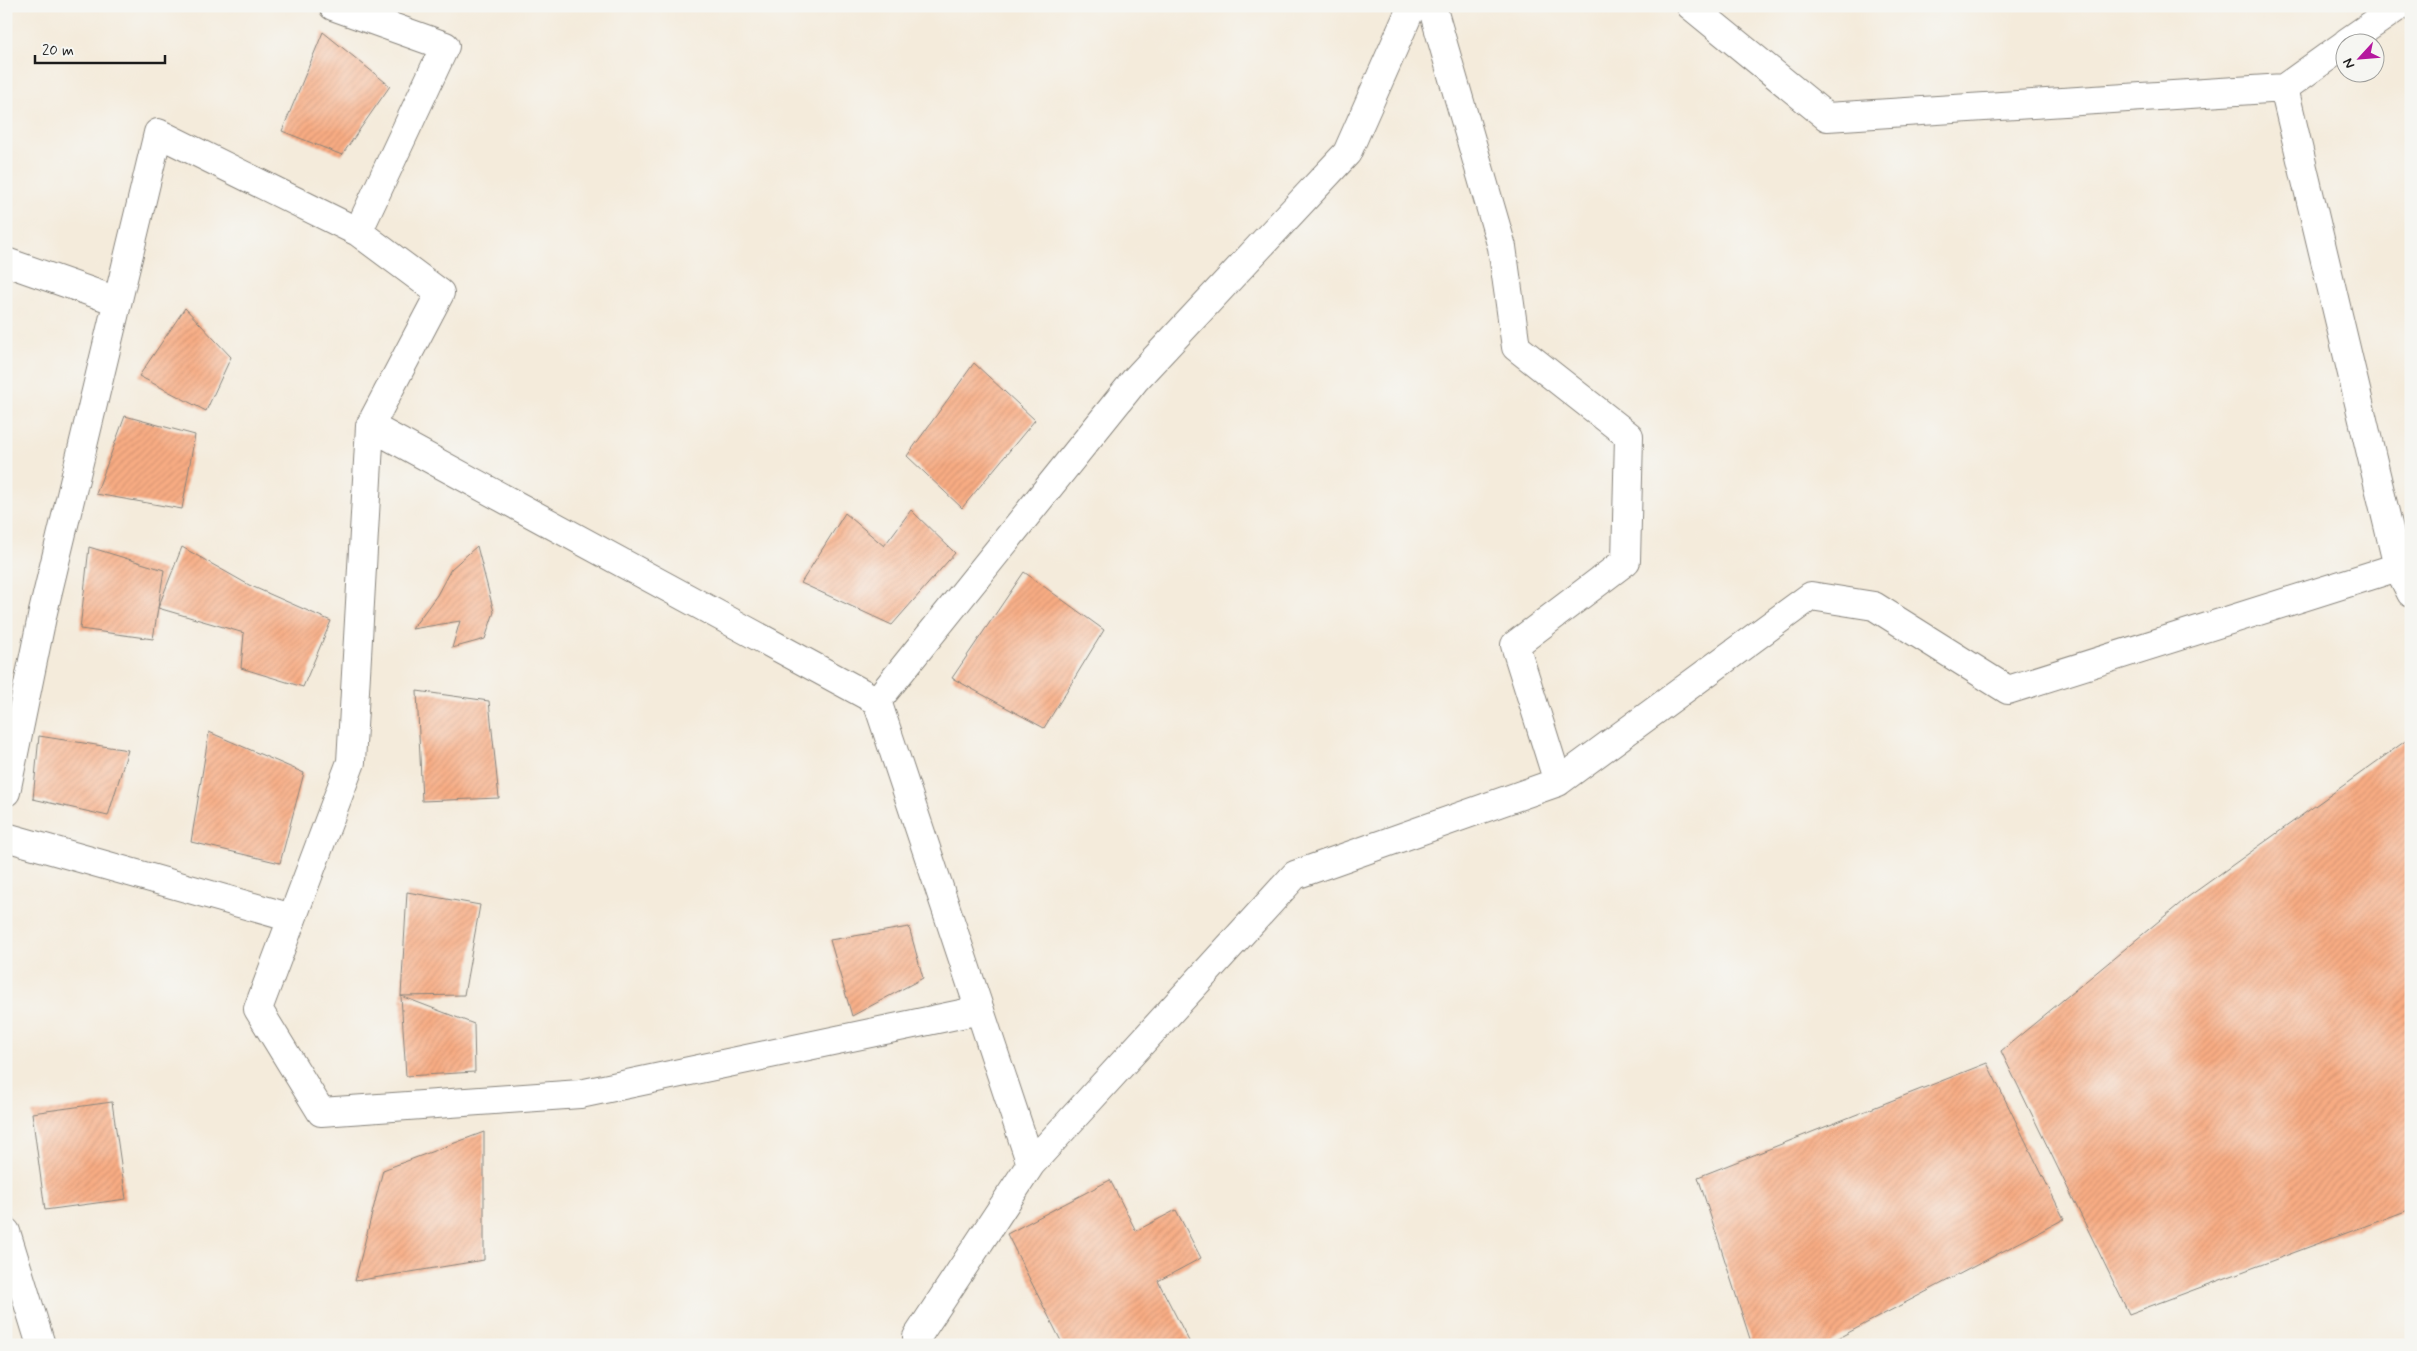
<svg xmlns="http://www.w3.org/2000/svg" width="2417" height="1351" viewBox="0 0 2417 1351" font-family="Mynerve,sans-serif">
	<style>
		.building { fill: url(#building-hatch) }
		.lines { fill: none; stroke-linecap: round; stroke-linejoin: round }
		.minor-casing { stroke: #88847c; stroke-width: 30 }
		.minor { stroke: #fff; stroke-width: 28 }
	</style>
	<defs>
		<pattern id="building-hatch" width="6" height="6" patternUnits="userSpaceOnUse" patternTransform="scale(1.25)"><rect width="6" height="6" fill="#f8ac83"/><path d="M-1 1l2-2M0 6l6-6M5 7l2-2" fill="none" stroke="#d49371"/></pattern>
	</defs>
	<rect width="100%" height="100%" fill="#f6f6f2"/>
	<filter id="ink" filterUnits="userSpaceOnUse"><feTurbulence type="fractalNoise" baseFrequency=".02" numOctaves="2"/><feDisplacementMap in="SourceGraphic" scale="10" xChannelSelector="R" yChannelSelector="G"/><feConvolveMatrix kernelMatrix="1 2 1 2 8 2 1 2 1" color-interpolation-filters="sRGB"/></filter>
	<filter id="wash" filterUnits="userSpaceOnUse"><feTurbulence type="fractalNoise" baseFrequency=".0096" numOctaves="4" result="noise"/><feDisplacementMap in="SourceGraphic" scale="20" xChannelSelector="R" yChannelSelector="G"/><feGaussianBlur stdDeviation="1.12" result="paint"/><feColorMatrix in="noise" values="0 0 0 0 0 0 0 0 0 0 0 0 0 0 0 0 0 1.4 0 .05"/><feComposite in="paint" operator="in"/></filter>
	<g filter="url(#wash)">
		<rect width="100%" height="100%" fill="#f4ebdb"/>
		<g id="blocks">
			<!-- building -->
			<path class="building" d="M323 32 390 86 342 155 282 131Z
				M185 308 231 357 206 411 139 376Z
				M974 363 1035 420 962 508 907 456Z
				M125 416 195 435 182 509 96 494Z
				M911 510 955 553 892 625 801 583 845 513 884 546Z
				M477 546 494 612 485 639 452 648 460 621 412 629 437 595 451 569Z
				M89 547 164 570 158 608 182 547 249 585 331 621 303 687 241 668 244 633 158 608 153 639 80 629Z
				M1024 572 1104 630 1044 728 952 678Z
				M417 691 489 701 499 798 422 801Z
				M209 732 304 773 280 863 191 842Z
				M39 736 128 750 108 816 33 799Z
				M2411 737V1209L2129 1314 2001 1051 2188 897Z
				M407 892 480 905 464 995 401 996 474 1024 475 1072 406 1076 401 996Z
				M909 927 923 978 852 1016 830 940Z
				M1987 1063 2064 1219 1825 1345H1752L1698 1177Z
				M112 1102 126 1199 45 1210 32 1113Z
				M484 1132V1260L355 1281 383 1170Z
				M1110 1180 1136 1231 1176 1210 1201 1258 1158 1281 1191 1345H1063L1007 1234Z"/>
		</g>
	</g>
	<g filter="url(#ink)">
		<use href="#blocks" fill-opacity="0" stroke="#88847c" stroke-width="1"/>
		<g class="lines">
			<defs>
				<path id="minor" d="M333 6 445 46 358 232 440 293 370 426
					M1432 6 1502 247 1516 347 1629 436 1626 561 1515 645 1558 782
					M1691 6 1827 117 2284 88 2344 45
					M2347 42 2399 6
					M6 262 117 301
					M2398 567 2411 593
					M877 701 1031 1164
					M6 792 43 612 158 133 358 232
					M6 837 292 918
					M980 1010 580 1094 321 1112 258 1009 351 762 370 426 877 701 1135 380 1347 153 1412 6
					M6 1232 41 1345
					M918 1345 917 1337 1031 1164 1295 875 1558 782 1811 596 1874 606 2008 690 2398 567 2284 88"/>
			</defs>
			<!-- minor casing -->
			<use href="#minor" class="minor-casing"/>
			<!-- minor -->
			<use href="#minor" class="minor"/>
		</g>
	</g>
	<!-- margin -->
	<rect width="2417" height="1351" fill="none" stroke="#f6f6f2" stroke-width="25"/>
	<!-- north arrow -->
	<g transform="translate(2360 58) rotate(244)"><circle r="24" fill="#f6f6f2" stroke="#9f9f9c"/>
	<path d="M0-4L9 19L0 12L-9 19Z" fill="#b5179e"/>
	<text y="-8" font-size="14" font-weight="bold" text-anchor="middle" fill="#1c1c1c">N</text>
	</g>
	<!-- scale -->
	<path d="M35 55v8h130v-8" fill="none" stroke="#1c1c1c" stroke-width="2.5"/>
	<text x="42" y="55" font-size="15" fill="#1c1c1c" stroke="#f6f6f2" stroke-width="4" paint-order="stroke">20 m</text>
</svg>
